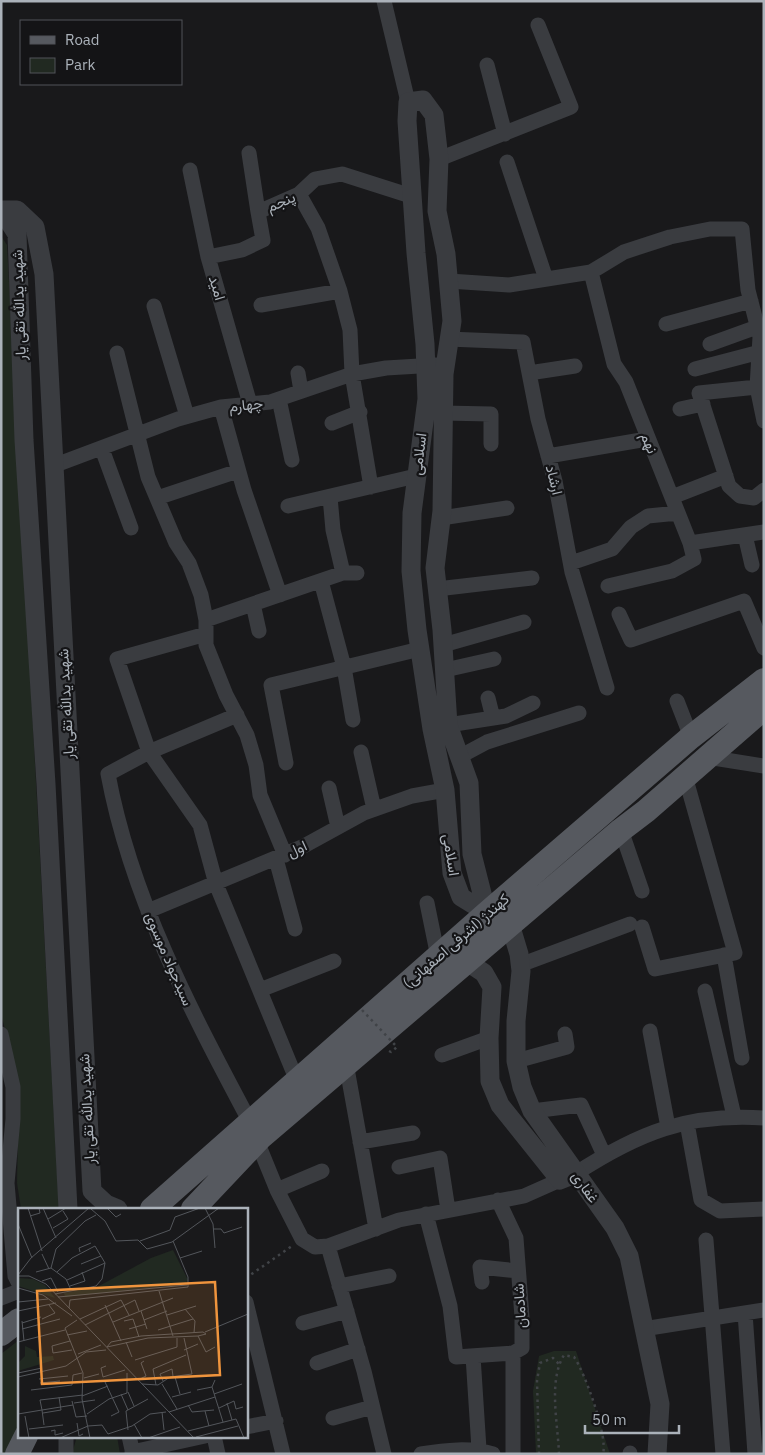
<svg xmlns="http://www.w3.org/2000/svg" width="765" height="1455" viewBox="0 0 765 1455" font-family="'IBM Plex Sans',Vazirmatn,sans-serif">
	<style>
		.green { fill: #212921 }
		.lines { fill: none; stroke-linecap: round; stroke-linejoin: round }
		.path { stroke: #404347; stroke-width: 2.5; stroke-dasharray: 2.5 4; stroke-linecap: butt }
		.minor { stroke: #3a3c40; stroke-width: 15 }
		.tertiary { stroke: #3a3c40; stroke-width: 19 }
		.primary { stroke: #56595f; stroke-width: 24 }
		.path-bridge { stroke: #404347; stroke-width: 2.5; stroke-dasharray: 2.5 4; stroke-linecap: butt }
		.labels { text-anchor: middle; stroke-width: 4.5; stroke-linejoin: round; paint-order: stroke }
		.street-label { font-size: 15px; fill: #abb2ba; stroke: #141416 }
		.inset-road { fill: none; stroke: #53565b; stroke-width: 1 }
		.view { fill: #ef943d; fill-opacity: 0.15; stroke: #ef943d; stroke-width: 2.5 }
		.inset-edge { fill: none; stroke: #abb2ba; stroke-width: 2.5 }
	</style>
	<rect width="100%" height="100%" fill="#19191b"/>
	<!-- green -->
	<path class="green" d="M1 236 7 245 59 1209H21L17 1183 19 1088 1 1013Z
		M19 1340V1425L6 1454H1V1354Z
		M554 1351H576L610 1454H536L533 1391 539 1356Z
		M77 1436H117L120 1454H72Z"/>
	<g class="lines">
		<!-- path -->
		<path class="path" d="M389 1051 391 1052 397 1047
			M246 1278 292 1246
			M539 1454 537 1381 540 1363 553 1358 559 1364
			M559 1454C558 1424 548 1381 564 1355L574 1357C585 1373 608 1436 603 1454"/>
		<!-- minor -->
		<path class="minor" d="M384 1 408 102
			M487 65 505 134
			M249 153 258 212
			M439 159 571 107 538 25
			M507 162 546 279
			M190 170 208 257 250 404
			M299 194 318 228 340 291 350 330 352 374 371 487
			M208 257 242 250 263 240 258 212 299 194 315 179 342 174 411 196
			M591 272 614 364 626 382 690 543 764 532
			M449 281 509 285 591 272 624 252 670 237 710 229H742L748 290 760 337 757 387 764 421
			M261 305 340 291
			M154 306 187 416
			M666 324 751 301
			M448 339 523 342 538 419 555 481 572 572 607 688
			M710 344 757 327
			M117 353 148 477 176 543 189 563 201 595 206 620V645L226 695 247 735 256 765 260 795 285 855
			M695 369 760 352
			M298 373 301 391
			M529 373 575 366
			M757 387 699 393 729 486 740 496 754 498 764 490
			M279 399 292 460
			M221 407 244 490 280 595
			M680 409 703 404
			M443 413 491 414V444
			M332 423 360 412
			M102 449 131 528
			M548 456 647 439
			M53 466 178 419 221 407 270 402 352 374 386 368 436 365
			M330 497 333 530 343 573
			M672 497 726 476
			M157 498 238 471
			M288 506 416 476
			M441 518 507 508
			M745 535 752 565
			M571 563 612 549 631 527 648 516 678 513
			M321 581 344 667 353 720
			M608 586 672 571 694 559 690 543
			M437 589 532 578
			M253 604 259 631
			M619 614 631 640 744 601 764 648
			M206 620 343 573H357
			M206 634 117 659 149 752 200 825 216 884 297 1081
			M443 645 524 622
			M445 670 494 659
			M488 698 493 718
			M677 701 691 737
			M237 715 149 752 108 774C131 898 191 1011 250 1122
			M448 725 506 716 533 703
			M361 752 374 809
			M459 757 487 742 579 713
			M707 757 764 766
			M286 763 271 685 420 649
			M329 788 338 827
			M621 830 642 891
			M276 859 295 929
			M427 903 438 957
			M148 911 302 847 364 813 412 796 445 790
			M642 927 655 969 735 953 685 776
			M724 955 742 1058
			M520 965 630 924
			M260 990 334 961
			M705 991 734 1116
			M650 1031 668 1127
			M1 1034 13 1087V1119L7 1183 15 1276 19 1284
			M442 1055 489 1038
			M516 1061 567 1047 565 1034
			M346 1063 376 1229
			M532 1111 581 1105 604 1155
			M687 1123 701 1200 720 1211 764 1209
			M257 1141 277 1190 302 1239 315 1247 328 1246 399 1220 524 1196 560 1180
			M360 1142 413 1133
			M399 1167 440 1158 448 1210
			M575 1174C638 1133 687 1113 764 1118
			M277 1190 322 1171
			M426 1214 450 1306 456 1357 513 1353 522 1348V1317L516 1238 498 1200
			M706 1240 723 1454
			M328 1246 364 1371 384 1454
			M482 1282 480 1267 518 1271
			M339 1286 389 1276
			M1 1298 19 1291
			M246 1302 283 1454
			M745 1313 755 1454
			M303 1323 347 1311
			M643 1329 764 1310
			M473 1356 479 1449
			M317 1363 358 1349
			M333 1418 372 1407
			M246 1427 276 1421
			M129 1436 133 1454
			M214 1436 218 1454
			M132 1452 205 1436
			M66 1454V1436
			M421 1454C445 1450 470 1447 493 1454
			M513 1454V1353
			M630 1454V1453"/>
		<!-- tertiary -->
		<path class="tertiary" d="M423 100 434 115 439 159 437 211 446 254 452 321 444 374 442 511 435 568 442 630 448 725 469 783 472 854 487 913 461 897 452 873 445 790 432 729 417 630 411 571 412 513 427 399 425 344 416 253 407 121 408 102Z
			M1 210H17L35 227 44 274 92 1191 106 1204 118 1209
			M1 217 8 220 17 234 24 440 46 784 68 1209
			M510 924 519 954 521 971 516 1021V1061L522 1087 532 1111 615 1228 629 1256 660 1404 657 1454
			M466 961 484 973 492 987 489 1038 490 1081 500 1105 560 1180 575 1174"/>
		<!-- primary -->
		<path class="primary" d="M152 1209 487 913 691 737 764 680
			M193 1209 261 1137 621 830 646 811 764 708
			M1 1334 19 1320
			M17 1454 26 1436"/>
		<!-- path-bridge -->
		<path class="path-bridge" d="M362 1010 397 1047"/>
	</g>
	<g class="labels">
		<!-- street labels -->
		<g class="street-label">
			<text transform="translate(281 202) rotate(-24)" y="5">پنجم</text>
			<text transform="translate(217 288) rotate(73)" y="5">امید</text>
			<text transform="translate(19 305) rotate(-92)" y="5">شهید یدالله تقی یار</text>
			<text transform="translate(246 405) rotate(-6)" y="5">چهارم</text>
			<text transform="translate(649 443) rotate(67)" y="5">نهم</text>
			<text transform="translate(419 454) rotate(-83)" y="5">اسلامی</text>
			<text transform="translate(554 480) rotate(76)" y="5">ارشاد</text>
			<text transform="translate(66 704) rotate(-93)" y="5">شهید یدالله تقی یار</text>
			<text transform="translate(297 849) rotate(-25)" y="5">اول</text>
			<text transform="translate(451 855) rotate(81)" y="5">اسلامی</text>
			<text transform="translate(456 941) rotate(-41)" y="5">کهندژ (اشرفی اصفهانی)</text>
			<text transform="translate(169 959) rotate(67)" y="5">سیدجواد موسوی</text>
			<text transform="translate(87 1109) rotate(-93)" y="5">شهید یدالله تقی یار</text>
			<text transform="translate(585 1187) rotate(54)" y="5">غفاری</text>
			<text transform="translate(520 1306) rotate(-94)" y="5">شادمان</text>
		</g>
	</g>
	<!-- overview -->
	<g transform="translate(18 1208)">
		<rect width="230" height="230" fill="#19191b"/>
		<path d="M155 42 170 72 167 76 47 89 46 85 79 79 133 50ZM0 70 15 71 27 77 37 90 0 78ZM7 138 18 143 19 149 35 148 36 152 0 163V155L7 148Z" fill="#212921"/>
		<path class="inset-road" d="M10 0 24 43M25 0 38 30M89 0 98 9 103 6M187 0 195 16 197 40M73 1 87 13 98 33 120 32 129 41 154 34 201 0M12 8 22 5 21 0M30 11 48 0M0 16 14 50M35 20 50 11 45 3M195 21H203L206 25 224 19M122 33 152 22 157 9 182 0M62 44 61 40 73 35M24 46 31 61M162 50 184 43M63 56 83 48M33 60 48 71 53 82M18 64 33 60 38 41 67 13 78 7M0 67 13 50 71 0M0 68H11L28 76 176 230M49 72 87 55M24 73 33 70 40 84M52 78 67 73 64 64M0 80 25 87 54 108M141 83 155 128M37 86 78 78 84 71 87 55 77 38 54 50 39 64M40 89 169 77M0 94 30 91M87 97 103 133M51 100 52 92 170 79V69L155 33M167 101 177 113 176 125M0 103 38 95M123 103 129 121M149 107 178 98M24 111 37 105 31 97M62 111 103 92 111 107M59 112 47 120 65 165 64 191 72 230M126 112 149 103M4 113 6 133M106 113 115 111 121 129M95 114 155 90M4 115 23 109M67 117 117 92 121 103M4 121 42 111M111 121 128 116M140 122 175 111M185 124 188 126 180 128 130 130 89 139 93 134 123 128ZM187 124 230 106M49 127 69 123M180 128 188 144 197 139M21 130 23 149M52 133 34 138 35 145 54 142M0 134 47 122M108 134 114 149M166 142 180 136M60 146 83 137M117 152 159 139V130M88 158 83 160 85 169 107 162M0 165 24 160M0 169 48 158 68 144 88 142M157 169 162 186M66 170 81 166M21 171 50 168M120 172 128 168 123 155 126 153M91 173 87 174 101 204 93 208M145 173 142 166 154 161 155 168M22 175 42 173M124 176 140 177 152 169 174 166 166 130M144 176 159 201M138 177 135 161 168 147M194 179 205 214M13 182 54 177 55 167 64 165M179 182 194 179 197 172M110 184 116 198M103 186 110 202M196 186 224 176M64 188 90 178M154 189 173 184M54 193 58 209 69 208M56 195 77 192M209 195 214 212M55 197 24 202 22 192 65 187M170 197 174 204 196 202M201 200 216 193 218 201 225 199M187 203 191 218M144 204 146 222M151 204 197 189M25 205 43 202 41 189M0 206 24 202 26 217M69 206 91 191 109 185V165M7 208 11 230M59 215 61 228 65 226M116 216 124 230M11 221 45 217M110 222 108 203 130 191M33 223 37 222V227L45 225M170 223 218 211 226 230M178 229 220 218M42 230 70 218 84 217 90 226 114 218 132 206 148 204M130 230 162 219"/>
		<path class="view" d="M197 74 202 167 24 176 19 83Z"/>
		<rect width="230" height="230" class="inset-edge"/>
	</g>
	<!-- border -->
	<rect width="765" height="1455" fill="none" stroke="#abb2ba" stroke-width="5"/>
	<!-- legend -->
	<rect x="20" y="20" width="162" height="65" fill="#141416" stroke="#505358"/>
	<rect x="30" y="36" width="25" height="8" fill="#56595f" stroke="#505358"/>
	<text x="65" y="45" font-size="15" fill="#abb2ba">Road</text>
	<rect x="30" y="58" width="25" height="15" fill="#212921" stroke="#505358"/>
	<text x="65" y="70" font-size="15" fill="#abb2ba">Park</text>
	<!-- scale -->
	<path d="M585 1425v8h94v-8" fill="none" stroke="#abb2ba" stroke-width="2.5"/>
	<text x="592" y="1425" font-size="15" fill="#abb2ba" stroke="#141416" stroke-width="4" paint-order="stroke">50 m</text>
</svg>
